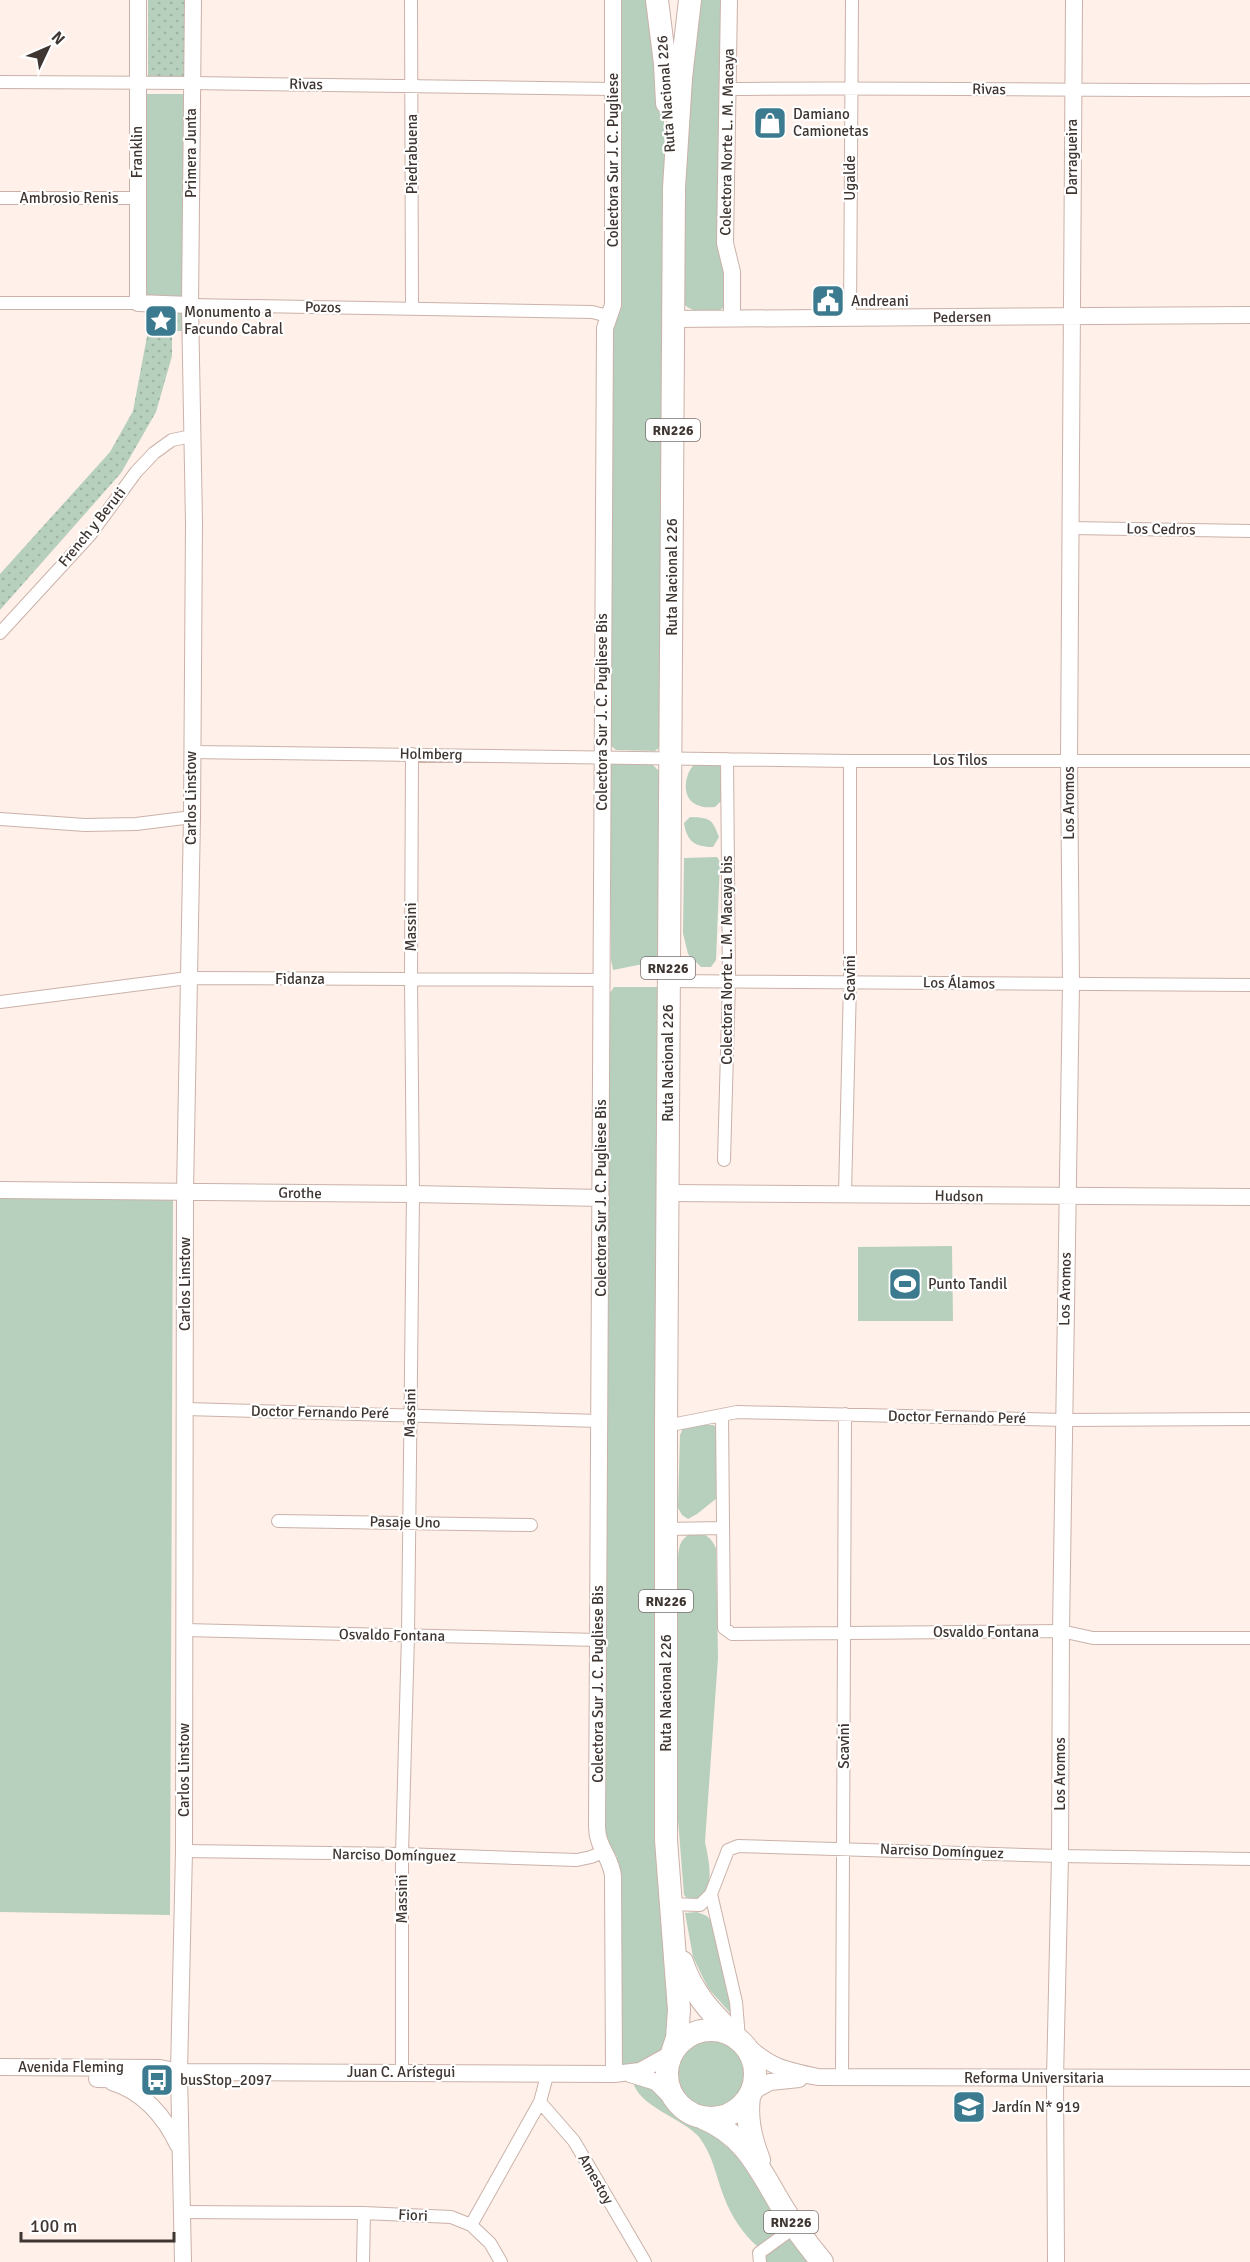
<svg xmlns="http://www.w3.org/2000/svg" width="1250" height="2262" viewBox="0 0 1250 2262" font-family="Signika,sans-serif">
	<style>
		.grass { fill: #b7cfbd }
		.park { fill: url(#park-dots) }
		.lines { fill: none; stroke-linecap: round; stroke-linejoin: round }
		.street-casing { stroke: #cab2a9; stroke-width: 14 }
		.secondary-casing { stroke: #cab2a9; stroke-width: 18 }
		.highway-casing { stroke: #cab2a9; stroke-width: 24 }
		.street { stroke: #fff; stroke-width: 12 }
		.secondary { stroke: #fff; stroke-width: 16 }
		.highway { stroke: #fff; stroke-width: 22 }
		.labels { text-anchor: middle; stroke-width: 4.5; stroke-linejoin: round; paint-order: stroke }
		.shield { fill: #fff; stroke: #797270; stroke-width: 1.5 }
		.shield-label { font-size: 14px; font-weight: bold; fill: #3f3632 }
		.street-label { font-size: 15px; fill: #3f3632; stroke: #fff }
		.poi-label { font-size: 15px; fill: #3f3632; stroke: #fff; text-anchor: start }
	</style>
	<defs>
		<pattern id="park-dots" width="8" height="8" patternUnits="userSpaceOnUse" patternTransform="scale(1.5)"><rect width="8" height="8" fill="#b7cfbd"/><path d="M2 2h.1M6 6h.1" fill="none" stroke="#9eb2a3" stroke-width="1.8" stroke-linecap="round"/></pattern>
	</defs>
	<rect width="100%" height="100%" fill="#fff0ea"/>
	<!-- grass -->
	<path class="grass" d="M620 0H653L663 90 667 221 661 746 655 751 616 750 610 745 611 331Z
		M695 0H725V306C716 317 692 314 683 303L682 178Z
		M146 94H187L185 300H143Z
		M618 759 648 760 659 771 661 949 653 962 613 970 611 960V764Z
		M697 762 720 763 723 770 721 801 715 807C710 807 704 808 700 806 679 801 684 771 697 762Z
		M690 817C710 818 712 818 719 837L713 847C694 847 687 841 684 823Z
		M717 857 720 862 716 960 711 967H701L688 954 683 933 684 858Z
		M614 987H660L669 2037C657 2062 653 2062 626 2066L619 2060 618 2051 617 1857 603 1834 610 993Z
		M0 1198 173 1199 170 1915 0 1912Z
		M952 1246 953 1321H858V1247Z
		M689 1425H713L717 1427V1498L697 1514 688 1519 682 1515 678 1508 680 1435 683 1428Z
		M692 1532C705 1533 711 1537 716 1548L718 1658 705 1842C709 1862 716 1887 697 1901L689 1900 684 1895 678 1820V1559C679 1545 680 1540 692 1532Z
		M697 1912 707 1916 715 1926 728 1986 732 2015 708 1988 693 1957 685 1913Z
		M673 2073a38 38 0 1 1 76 0a38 38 0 1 1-76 0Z
		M633 2081 655 2085 681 2114 718 2135 748 2166 780 2223C781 2235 767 2241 758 2247 743 2234 731 2216 724 2197 716 2177 713 2155 699 2137 684 2119 637 2106 633 2081Z
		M794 2238 814 2262H765V2256L787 2239Z"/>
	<!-- park -->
	<path class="park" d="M148 0H185V77H148Z
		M148 308 187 309 186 331H172V356L156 412 121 473 0 610V574L110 452 133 411 148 331Z"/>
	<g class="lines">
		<defs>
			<path id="street" d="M411 0 412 308
				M0 82 192 83 612 89
				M728 89C902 87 1076 91 1250 90
				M0 198H137
				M0 303H138
				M190 305 592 312 604 315 608 319
				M850 319 852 0
				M1071 528 1250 531
				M0 633 90 535 136 472 154 453 172 440 192 436
				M192 752 850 761H1250
				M0 819 85 825 136 824 192 817
				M667 981 1250 985
				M0 1002 188 978 602 980
				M724 1160 729 981 727 759
				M845 1195 850 982V761
				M186 1409 599 1421
				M722 1415 724 1628 732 1634 1061 1631 1093 1638H1250
				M666 1426 737 1412 1064 1420 1250 1419
				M278 1521 531 1525
				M666 1529 723 1528
				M185 1630 598 1640
				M184 1851 402 1854 577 1860 591 1857 603 1852
				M711 1894 736 2002 739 2038
				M670 1904 700 1905 711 1894 728 1850 738 1846 1060 1856 1250 1859
				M402 2071V1854L408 1635 413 1194 411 979 412 754
				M842 2077 845 1414
				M540 2102 574 2141 645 2262
				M183 2212 364 2213 451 2217 471 2225 490 2243 501 2262
				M471 2225 540 2102 548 2072
				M363 2262 364 2213
				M760 2262 759 2253 795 2227"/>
			<path id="secondary" d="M138 0V303L190 305
				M613 0V305L605 328 597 1827C597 1847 611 1857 613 1876L614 2074
				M729 0 725 243 732 272V318
				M673 319 1250 315
				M0 1190 413 1194 601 1198
				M669 1193 1250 1197
				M744 2043C770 2067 783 2070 818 2077L1250 2078
				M0 2067 160 2068 179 2072 614 2074 640 2071 671 2054
				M630 2074 656 2082 677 2103
				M97 2079 157 2080 178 2072
				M112 2082C143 2091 165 2117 178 2145
				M752 2092 770 2082 799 2079
				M183 2262 179 2072 184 1851 185 1192 192 817 194 523 190 305 193 0
				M1056 2262 1055 2079 1060 1856 1061 1631 1071 984 1069 760 1074 0"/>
			<path id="highway" d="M657 0 665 64 667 103
				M682 1962C692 1992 710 2012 733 2034
				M667 2074a44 44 0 1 1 88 0a44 44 0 1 1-88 0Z
				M673 2050 677 2038 679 2010 666 1840V1426L674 188 681 78 690 0
				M749 2097C746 2118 751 2140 759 2160
				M703 2118C747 2136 760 2171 784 2210 795 2228 808 2245 822 2262"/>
		</defs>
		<!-- street casing -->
		<use href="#street" class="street-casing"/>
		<!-- secondary casing -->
		<use href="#secondary" class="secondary-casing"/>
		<!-- highway casing -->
		<use href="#highway" class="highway-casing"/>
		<!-- street -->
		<use href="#street" class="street"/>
		<!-- secondary -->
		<use href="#secondary" class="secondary"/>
		<!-- highway -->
		<use href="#highway" class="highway"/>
	</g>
	<!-- icons -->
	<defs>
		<symbol id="shop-square" viewBox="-11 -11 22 22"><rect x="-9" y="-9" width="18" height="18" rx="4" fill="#3c7b8f" stroke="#fff"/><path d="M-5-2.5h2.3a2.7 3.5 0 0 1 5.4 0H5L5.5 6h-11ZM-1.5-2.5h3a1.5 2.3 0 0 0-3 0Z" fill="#fff"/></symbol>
		<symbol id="civic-square" viewBox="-11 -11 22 22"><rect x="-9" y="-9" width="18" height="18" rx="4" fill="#3c7b8f" stroke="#fff"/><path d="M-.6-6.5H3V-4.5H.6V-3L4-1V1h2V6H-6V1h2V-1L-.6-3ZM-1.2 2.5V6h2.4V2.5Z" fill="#fff"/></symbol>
		<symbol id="sight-square" viewBox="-11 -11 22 22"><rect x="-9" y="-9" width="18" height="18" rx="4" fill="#3c7b8f" stroke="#fff"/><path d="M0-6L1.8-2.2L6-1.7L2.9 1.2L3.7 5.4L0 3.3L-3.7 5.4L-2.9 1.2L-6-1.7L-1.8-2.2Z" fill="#fff"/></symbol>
		<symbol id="stadium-square" viewBox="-11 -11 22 22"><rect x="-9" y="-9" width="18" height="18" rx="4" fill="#3c7b8f" stroke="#fff"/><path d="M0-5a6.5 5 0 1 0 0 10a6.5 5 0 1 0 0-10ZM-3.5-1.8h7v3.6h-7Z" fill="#fff"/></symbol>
		<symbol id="bus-square" viewBox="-11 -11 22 22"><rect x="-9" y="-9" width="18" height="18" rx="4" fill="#3c7b8f" stroke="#fff"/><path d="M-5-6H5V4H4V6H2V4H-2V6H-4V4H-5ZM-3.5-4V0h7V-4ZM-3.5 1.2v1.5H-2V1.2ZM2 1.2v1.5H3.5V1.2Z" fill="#fff"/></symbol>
		<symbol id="school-square" viewBox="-11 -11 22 22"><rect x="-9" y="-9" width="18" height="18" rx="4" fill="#3c7b8f" stroke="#fff"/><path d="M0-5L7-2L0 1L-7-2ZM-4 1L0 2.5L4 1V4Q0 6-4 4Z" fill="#fff"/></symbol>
	</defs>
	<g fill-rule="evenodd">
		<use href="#shop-square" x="751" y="104" width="38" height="38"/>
		<use href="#civic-square" x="809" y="282" width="38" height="38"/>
		<use href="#sight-square" x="142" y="302" width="38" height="38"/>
		<use href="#stadium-square" x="886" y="1265" width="38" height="38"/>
		<use href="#bus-square" x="138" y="2061" width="38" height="38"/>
		<use href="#school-square" x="950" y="2088" width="38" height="38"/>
	</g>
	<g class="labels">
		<!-- shield labels -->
		<g class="shield">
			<rect x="646" y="419" width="54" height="22" rx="4.5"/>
			<rect x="641" y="957" width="54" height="22" rx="4.5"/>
			<rect x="639" y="1590" width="54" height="22" rx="4.5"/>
			<rect x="764" y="2211" width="54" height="22" rx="4.5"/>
		</g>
		<g class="shield-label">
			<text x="673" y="435">RN226</text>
			<text x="668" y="973">RN226</text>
			<text x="666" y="1606">RN226</text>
			<text x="791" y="2227">RN226</text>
		</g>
		<!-- street labels -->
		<g class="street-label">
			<text transform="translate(306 84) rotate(1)" y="5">Rivas</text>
			<text transform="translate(989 89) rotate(1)" y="5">Rivas</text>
			<text transform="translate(666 94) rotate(-94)" y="5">Ruta Nacional 226</text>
			<text transform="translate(727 142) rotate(-89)" y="5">Colectora Norte L. M. Macaya</text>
			<text transform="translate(137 152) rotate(-90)" y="5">Franklin</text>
			<text transform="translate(191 153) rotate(-90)" y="5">Primera Junta</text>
			<text transform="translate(412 154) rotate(-90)" y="5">Piedrabuena</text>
			<text transform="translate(1072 157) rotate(-90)" y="5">Darragueira</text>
			<text transform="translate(613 160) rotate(-90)" y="5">Colectora Sur J. C. Pugliese</text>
			<text transform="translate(850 178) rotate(-90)" y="5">Ugalde</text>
			<text x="69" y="203">Ambrosio Renis</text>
			<text transform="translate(323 307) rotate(1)" y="5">Pozos</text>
			<text transform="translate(962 317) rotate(-1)" y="5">Pedersen</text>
			<text transform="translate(92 527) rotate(-51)" y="5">French y Beruti</text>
			<text transform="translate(1161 529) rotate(1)" y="5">Los Cedros</text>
			<text transform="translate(672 577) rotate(-90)" y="5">Ruta Nacional 226</text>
			<text transform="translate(602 712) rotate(-90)" y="5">Colectora Sur J. C. Pugliese Bis</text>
			<text transform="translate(431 754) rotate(1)" y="5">Holmberg</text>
			<text x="960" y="765">Los Tilos</text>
			<text transform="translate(191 798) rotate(-90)" y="5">Carlos Linstow</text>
			<text transform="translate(1069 803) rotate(-90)" y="5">Los Aromos</text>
			<text transform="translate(411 927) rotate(-90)" y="5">Massini</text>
			<text transform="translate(727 960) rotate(-90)" y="5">Colectora Norte L. M. Macaya bis</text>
			<text transform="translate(850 978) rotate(-90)" y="5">Scavini</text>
			<text x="300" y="984">Fidanza</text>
			<text transform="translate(959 983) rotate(1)" y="5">Los Álamos</text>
			<text transform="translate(668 1063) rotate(-90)" y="5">Ruta Nacional 226</text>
			<text transform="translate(300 1193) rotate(1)" y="5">Grothe</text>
			<text transform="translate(959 1196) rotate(1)" y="5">Hudson</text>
			<text transform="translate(601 1198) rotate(-90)" y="5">Colectora Sur J. C. Pugliese Bis</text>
			<text transform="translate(185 1284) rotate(-90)" y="5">Carlos Linstow</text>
			<text transform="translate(1065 1289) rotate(-89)" y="5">Los Aromos</text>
			<text transform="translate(320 1412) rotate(1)" y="5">Doctor Fernando Peré</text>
			<text transform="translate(410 1413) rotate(-89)" y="5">Massini</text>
			<text transform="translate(957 1417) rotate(1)" y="5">Doctor Fernando Peré</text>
			<text transform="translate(405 1522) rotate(1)" y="5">Pasaje Uno</text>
			<text x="986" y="1637">Osvaldo Fontana</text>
			<text transform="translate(392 1635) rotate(1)" y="5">Osvaldo Fontana</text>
			<text transform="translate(598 1684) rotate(-90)" y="5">Colectora Sur J. C. Pugliese Bis</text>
			<text transform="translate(666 1693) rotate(-90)" y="5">Ruta Nacional 226</text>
			<text transform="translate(844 1746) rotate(-90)" y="5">Scavini</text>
			<text transform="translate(184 1770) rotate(-90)" y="5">Carlos Linstow</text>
			<text transform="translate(1060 1774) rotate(-90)" y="5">Los Aromos</text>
			<text transform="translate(942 1851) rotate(2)" y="5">Narciso Domínguez</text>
			<text transform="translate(394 1855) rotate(1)" y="5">Narciso Domínguez</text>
			<text transform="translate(402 1899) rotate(-90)" y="5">Massini</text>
			<text x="71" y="2072">Avenida Fleming</text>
			<text x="401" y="2077">Juan C. Arístegui</text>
			<text x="1034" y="2083">Reforma Universitaria</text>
			<text transform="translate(596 2179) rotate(60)" y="5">Amestoy</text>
			<text transform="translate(413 2215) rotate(3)" y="5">Fiori</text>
		</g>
		<!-- poi labels -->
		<g class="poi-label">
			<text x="793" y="119">Damiano<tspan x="793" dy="17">Camionetas</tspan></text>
			<text x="851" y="306">Andreani</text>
			<text x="184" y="317">Monumento a<tspan x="184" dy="17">Facundo Cabral</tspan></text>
			<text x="928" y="1289">Punto Tandil</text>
			<text x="180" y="2085">busStop_2097</text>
			<text x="992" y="2112">Jardín N* 919</text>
		</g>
	</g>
	<!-- north arrow -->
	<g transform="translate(48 48) rotate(46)" stroke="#ffffff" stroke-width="4.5" paint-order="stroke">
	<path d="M0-4.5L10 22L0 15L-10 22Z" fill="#3f3632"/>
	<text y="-9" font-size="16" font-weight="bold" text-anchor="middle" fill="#3f3632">N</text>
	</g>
	<!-- scale -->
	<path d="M21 2232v9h153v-9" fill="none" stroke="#3f3632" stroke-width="3"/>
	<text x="30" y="2232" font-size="18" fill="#3f3632" stroke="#ffffff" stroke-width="4.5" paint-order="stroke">100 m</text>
</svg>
